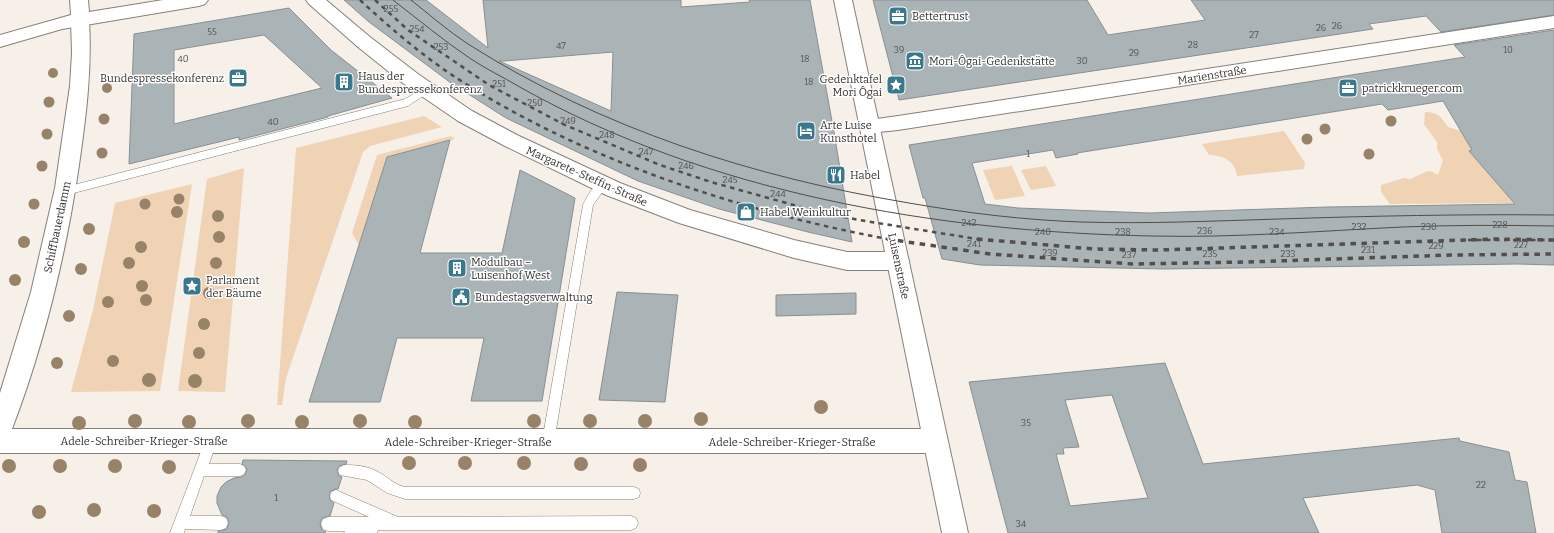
<svg xmlns="http://www.w3.org/2000/svg" width="1554" height="533" viewBox="0 0 1554 533" font-family="Bitter,serif">
	<style>
		.green { fill: #f0d2b4 }
		.building { fill: #aab3b6; stroke: #889093; fill-rule: evenodd }
		.lines { fill: none; stroke-linecap: round; stroke-linejoin: round }
		.service-casing { stroke: #85807a; stroke-width: 1 }
		.minor-casing { stroke: #85807a; stroke-width: 2 }
		.tertiary-casing { stroke: #85807a; stroke-width: 2 }
		.service { fill: #fff; fill-rule: evenodd }
		.minor { fill: #fff; fill-rule: evenodd }
		.tertiary { fill: #fff; fill-rule: evenodd }
		.tram { stroke: #514e4b; stroke-width: 1 }
		.rail-far1 { stroke: #514e4b; stroke-width: 2.5; stroke-dasharray: 4.5 4.5; stroke-linecap: butt }
		.rail { stroke: #514e4b; stroke-width: 3.5; stroke-dasharray: 5.5 5.5; stroke-linecap: butt }
		.tree { fill: #988369 }
		.labels { text-anchor: middle; stroke-width: 3; stroke-linejoin: round; paint-order: stroke }
		.number-label { font-size: 9px; fill: #525252 }
		.poi-label { font-size: 11px; fill: #343230; stroke: #fff; text-anchor: start }
		.street-label { font-size: 11px; fill: #343230; stroke: #fff }
	</style>
	<rect width="100%" height="100%" fill="#f6f0e9"/>
	<!-- green -->
	<path class="green" d="M1425 112C1438 112 1441 117 1448 127L1461 131 1474 150 1469 151 1478 162 1484 161 1501 178 1513 203 1390 204 1381 192V185L1404 178 1410 179 1428 171 1433 172 1438 175 1443 160 1437 149V142L1424 124Z
		M424 116 442 127 370 146 363 152 286 378 282 405H277L296 148Z
		M1284 131 1305 163 1304 169 1237 176C1236 161 1222 155 1209 155L1202 144Z
		M451 136 455 139 387 157 359 245 352 233 377 155Z
		M1012 166 1025 196 995 200 983 170Z
		M1046 166 1056 186 1031 190 1021 170Z
		M244 168 225 392 178 391 207 179Z
		M192 184 160 391 71 392 93 310 115 203Z"/>
	<!-- building -->
	<path class="building" d="M344 0H426L488 48 483 0H681V7L750 2 749 0H810L834 132 852 242 808 232 719 209 638 181 506 118 451 83 369 22ZM613 52 611 111 499 61H504Z
		M873 0H1087L1108 35 1205 20 1191 0H1554V15L1441 32 1426 16 1369 24 1373 29 899 100Z
		M289 8 331 50 392 98 328 116V117L239 140V137L129 164 134 34ZM264 35 322 88 174 124V50Z
		M1554 30V265L1518 264 1163 269 980 265 942 259 925 198H923L909 145 1465 57 1454 45ZM1443 101 1472 150 1469 151 1515 204 1327 207 1149 213 1018 208 985 204 972 163 1053 150 1056 158 1078 154 1077 153 1382 104 1388 110Z
		M450 140 420 253H502L520 170 575 198 542 401H471L484 338H397L380 402H309L387 157Z
		M617 292 678 295 665 402 599 400Z
		M856 293V314L776 316V295Z
		M1165 363 1203 464 1459 438 1460 441 1509 452 1515 480 1527 482 1536 533H1442L1435 490 1417 485 1303 498 1319 533H1008L969 382ZM1112 395 1148 498 1070 506 1056 454H1064L1063 448 1079 447 1065 400Z
		M243 460 347 461 346 464 339 466 337 470 339 476 342 477 338 489H335L330 492V500L334 503 330 516 322 518 320 523 322 530 326 532 325 533H218V531L227 529 229 522 227 517 222 515 217 503V496L221 487 226 482 234 478 241 477 245 475 247 469 242 464Z"/>
	<g class="lines">
		<defs>
			<path id="service" d="M426 87 429 88 431 90 429 92 408 106 66 195 62 194 61 191 62 188 66 187 405 99Z
				M603 180 607 181 608 184 593 205 554 442 552 446 548 448 544 446 542 442 583 205C587 197 594 183 603 180Z
				M211 435 215 437 217 441 209 464H240L244 466 246 470 244 474 240 476H204L190 516H221L226 518 228 523 226 528 221 530 185 529 184 533H170L205 441 207 437Z
				M344 465C357 465 369 466 380 473 389 478 395 485 405 487H634L639 489 640 493 639 497 634 499H405L387 493 367 480 340 475 338 471 340 467Z
				M336 490 398 517 631 516 636 518 638 523 636 528 631 530H378L377 533H344L345 531H328L323 529 321 524 323 519 328 517H369L331 500 330 496 331 492Z"/>
			<path id="minor" d="M306 0H326L370 37 418 74 472 111 519 136 620 183 690 210 794 240 847 252H898L906 255 909 261 906 267 898 270H847L794 258 679 223 606 195 505 146 458 121 404 84 358 47 309 4Z
				M80 14 86 16 89 20C92 69 86 117 79 165 66 254 44 345 12 429H935L944 433 947 441 944 449 935 453H0V393L31 292 55 188 70 86 72 53 71 20 74 16Z
				M1554 16V28L898 130 869 133 862 131 859 126 862 121 898 116Z"/>
			<path id="tertiary" d="M70 0H88L89 12 163 0H208L205 4 199 6 62 29 0 47V35L71 15Z
				M834 0H852L968 533H942Z"/>
		</defs>
		<!-- service casing -->
		<use href="#service" class="service-casing"/>
		<!-- minor casing -->
		<use href="#minor" class="minor-casing"/>
		<!-- tertiary casing -->
		<use href="#tertiary" class="tertiary-casing"/>
		<!-- service -->
		<use href="#service" class="service"/>
		<!-- minor -->
		<use href="#minor" class="minor"/>
		<!-- tertiary -->
		<use href="#tertiary" class="tertiary"/>
		<!-- tram -->
		<path class="tram" d="M393 0C419 20 444 41 471 59 486 69 503 77 518 86 707 193 937 232 1152 236 1235 238 1319 231 1402 227 1453 225 1503 225 1554 226
			M411 0C430 15 448 31 468 44 602 129 753 177 909 203 966 213 1024 220 1081 222 1147 224 1213 221 1279 219 1371 216 1462 214 1554 215"/>
		<!-- rail-far1 -->
		<path class="rail-far1" d="M360 0C388 26 417 51 449 73 578 159 741 212 893 240
			M375 0 408 30 489 85 563 124 660 165 711 182 815 211 859 220 983 240
			M1468 240H1550"/>
		<!-- rail -->
		<path class="rail" d="M887 239 990 254 1133 264 1247 262 1451 255 1554 254
			M977 239 1094 249 1159 250 1497 239 1554 240"/>
	</g>
	<!-- trees -->
	<g class="tree">
		<circle cx="53" cy="73" r="5"/>
		<circle cx="107" cy="88" r="5"/>
		<circle cx="49" cy="102" r="5.5"/>
		<circle cx="104" cy="119" r="5.5"/>
		<circle cx="1391" cy="121" r="5.5"/>
		<circle cx="1325" cy="129" r="5.5"/>
		<circle cx="47" cy="134" r="5.5"/>
		<circle cx="1307" cy="139" r="5.5"/>
		<circle cx="102" cy="153" r="5.5"/>
		<circle cx="1369" cy="154" r="5.5"/>
		<circle cx="42" cy="166" r="5.5"/>
		<circle cx="179" cy="199" r="5.5"/>
		<circle cx="34" cy="204" r="5.5"/>
		<circle cx="145" cy="204" r="5.5"/>
		<circle cx="177" cy="212" r="6"/>
		<circle cx="218" cy="216" r="6"/>
		<circle cx="89" cy="229" r="6"/>
		<circle cx="219" cy="237" r="6"/>
		<circle cx="24" cy="242" r="6"/>
		<circle cx="141" cy="247" r="6"/>
		<circle cx="129" cy="263" r="6"/>
		<circle cx="216" cy="263" r="6"/>
		<circle cx="81" cy="269" r="6"/>
		<circle cx="15" cy="280" r="6"/>
		<circle cx="142" cy="286" r="6"/>
		<circle cx="209" cy="293" r="6"/>
		<circle cx="146" cy="300" r="6"/>
		<circle cx="108" cy="302" r="6"/>
		<circle cx="69" cy="316" r="6"/>
		<circle cx="204" cy="324" r="6"/>
		<circle cx="199" cy="353" r="6"/>
		<circle cx="113" cy="361" r="6"/>
		<circle cx="57" cy="363" r="6"/>
		<circle cx="149" cy="380" r="7"/>
		<circle cx="195" cy="381" r="7"/>
		<circle cx="821" cy="407" r="7"/>
		<circle cx="701" cy="419" r="7"/>
		<circle cx="135" cy="421" r="7"/>
		<circle cx="248" cy="421" r="7"/>
		<circle cx="360" cy="421" r="7"/>
		<circle cx="534" cy="421" r="7"/>
		<circle cx="590" cy="421" r="7"/>
		<circle cx="645" cy="421" r="7"/>
		<circle cx="189" cy="422" r="7"/>
		<circle cx="302" cy="422" r="7"/>
		<circle cx="415" cy="422" r="7"/>
		<circle cx="79" cy="423" r="7"/>
		<circle cx="409" cy="463" r="7"/>
		<circle cx="465" cy="463" r="7"/>
		<circle cx="524" cy="463" r="7"/>
		<circle cx="581" cy="464" r="7"/>
		<circle cx="640" cy="465" r="7"/>
		<circle cx="9" cy="466" r="7"/>
		<circle cx="60" cy="466" r="7"/>
		<circle cx="115" cy="466" r="7"/>
		<circle cx="169" cy="467" r="7"/>
		<circle cx="94" cy="510" r="7"/>
		<circle cx="154" cy="511" r="7"/>
		<circle cx="39" cy="512" r="7"/>
	</g>
	<!-- icons -->
	<defs>
		<symbol id="office-square" viewBox="-11 -11 22 22"><rect x="-9" y="-9" width="18" height="18" rx="4" fill="#3a798d" stroke="#fff"/><path d="M-6-3h4V-5.5h4V-3h4V5H-6ZM-1-4.5V-3h2v-1.5ZM-6 0V1H6V0Z" fill="#fff"/></symbol>
		<symbol id="museum-square" viewBox="-11 -11 22 22"><rect x="-9" y="-9" width="18" height="18" rx="4" fill="#3a798d" stroke="#fff"/><path d="M0-6L6-3V-2H-6V-3ZM-5-1h2V3h-2ZM-1-1h2V3h-2ZM3-1h2V3H3ZM-6 4H6V6H-6Z" fill="#fff"/></symbol>
		<symbol id="building-square" viewBox="-11 -11 22 22"><rect x="-9" y="-9" width="18" height="18" rx="4" fill="#3a798d" stroke="#fff"/><path d="M-4-6H4V6H1V3H-1V6H-4ZM-2.5-4.3h1.7v1.8h-1.7ZM.8-4.3h1.7v1.8H.8ZM-2.5-1h1.7V.8h-1.7ZM.8-1h1.7V.8H.8Z" fill="#fff"/></symbol>
		<symbol id="sight-square" viewBox="-11 -11 22 22"><rect x="-9" y="-9" width="18" height="18" rx="4" fill="#3a798d" stroke="#fff"/><path d="M0-6L1.8-2.2L6-1.7L2.9 1.2L3.7 5.4L0 3.3L-3.7 5.4L-2.9 1.2L-6-1.7L-1.8-2.2Z" fill="#fff"/></symbol>
		<symbol id="hotel-square" viewBox="-11 -11 22 22"><rect x="-9" y="-9" width="18" height="18" rx="4" fill="#3a798d" stroke="#fff"/><path d="M-6-4.5h1.5V1H6V5H4.5V3h-9V5H-6ZM-4 0a1.8 1.8 0 1 1 3.6 0ZM.5 0V-2.5h3Q6-2.5 6 0Z" fill="#fff"/></symbol>
		<symbol id="restaurant-square" viewBox="-11 -11 22 22"><rect x="-9" y="-9" width="18" height="18" rx="4" fill="#3a798d" stroke="#fff"/><path d="M-5-6h1v4h1v-4h1v4h1v-4h1v5L-1.5 .5V6h-2V.5L-5-1ZM5-6V6H3V1.5H1.5Q1.5-4 5-6Z" fill="#fff"/></symbol>
		<symbol id="shop-square" viewBox="-11 -11 22 22"><rect x="-9" y="-9" width="18" height="18" rx="4" fill="#3a798d" stroke="#fff"/><path d="M-5-2.5h2.3a2.7 3.5 0 0 1 5.4 0H5L5.5 6h-11ZM-1.5-2.5h3a1.5 2.3 0 0 0-3 0Z" fill="#fff"/></symbol>
		<symbol id="civic-square" viewBox="-11 -11 22 22"><rect x="-9" y="-9" width="18" height="18" rx="4" fill="#3a798d" stroke="#fff"/><path d="M-.6-6.5H3V-4.5H.6V-3L4-1V1h2V6H-6V1h2V-1L-.6-3ZM-1.2 2.5V6h2.4V2.5Z" fill="#fff"/></symbol>
	</defs>
	<g fill-rule="evenodd">
		<use href="#office-square" x="887" y="5" width="22" height="22"/>
		<use href="#museum-square" x="904" y="50" width="22" height="22"/>
		<use href="#office-square" x="227" y="67" width="22" height="22"/>
		<use href="#building-square" x="333" y="71" width="22" height="22"/>
		<use href="#sight-square" x="885" y="74" width="22" height="22"/>
		<use href="#office-square" x="1337" y="77" width="22" height="22"/>
		<use href="#hotel-square" x="795" y="120" width="22" height="22"/>
		<use href="#restaurant-square" x="825" y="164" width="22" height="22"/>
		<use href="#shop-square" x="735" y="201" width="22" height="22"/>
		<use href="#building-square" x="446" y="257" width="22" height="22"/>
		<use href="#sight-square" x="181" y="275" width="22" height="22"/>
		<use href="#civic-square" x="450" y="286" width="22" height="22"/>
	</g>
	<g class="labels">
		<!-- number labels -->
		<g class="number-label">
			<text x="391" y="12">255</text>
			<text x="1337" y="29">26</text>
			<text x="1321" y="31">26</text>
			<text x="417" y="32">254</text>
			<text x="212" y="35">55</text>
			<text x="1254" y="38">27</text>
			<text x="1193" y="48">28</text>
			<text x="561" y="49">47</text>
			<text x="441" y="50">253</text>
			<text x="899" y="53">39</text>
			<text x="1508" y="53">10</text>
			<text x="1134" y="56">29</text>
			<text x="183" y="62">40</text>
			<text x="805" y="62">18</text>
			<text x="1082" y="64">30</text>
			<text x="809" y="85">18</text>
			<text x="499" y="87">251</text>
			<text x="535" y="106">250</text>
			<text x="568" y="124">249</text>
			<text x="273" y="125">40</text>
			<text x="607" y="138">248</text>
			<text x="646" y="155">247</text>
			<text x="1028" y="157">1</text>
			<text x="686" y="169">246</text>
			<text x="730" y="183">245</text>
			<text x="778" y="197">244</text>
			<text x="969" y="226">242</text>
			<text x="1500" y="228">228</text>
			<text x="1359" y="230">232</text>
			<text x="1429" y="230">230</text>
			<text x="1205" y="234">236</text>
			<text x="1043" y="235">240</text>
			<text x="1123" y="235">238</text>
			<text x="1277" y="235">234</text>
			<text x="974" y="247">241</text>
			<text x="1521" y="248">227</text>
			<text x="1436" y="249">229</text>
			<text x="1368" y="253">231</text>
			<text x="1050" y="256">239</text>
			<text x="1210" y="257">235</text>
			<text x="1288" y="257">233</text>
			<text x="1129" y="258">237</text>
			<text x="1026" y="426">35</text>
			<text x="1481" y="488">22</text>
			<text x="276" y="501">1</text>
			<text x="1021" y="527">34</text>
		</g>
		<!-- poi labels -->
		<g class="poi-label">
			<text x="912" y="20">Bettertrust</text>
			<text x="929" y="65">Mori-Ôgai-Gedenkstätte</text>
			<text x="358" y="80">Haus der<tspan x="358" dy="13">Bundespressekonferenz</tspan></text>
			<text x="224" y="82" text-anchor="end">Bundespressekonferenz</text>
			<text x="882" y="83" text-anchor="end">Gedenktafel<tspan x="882" dy="13">Mori Ôgai</tspan></text>
			<text x="1362" y="92">patrickkrueger.com</text>
			<text x="820" y="129">Arte Luise<tspan x="820" dy="13">Kunsthotel</tspan></text>
			<text x="850" y="179">Habel</text>
			<text x="760" y="216">Habel Weinkultur</text>
			<text x="471" y="266">Modulbau –<tspan x="471" dy="13">Luisenhof West</tspan></text>
			<text x="206" y="284">Parlament<tspan x="206" dy="13">der Bäume</tspan></text>
			<text x="475" y="301">Bundestagsverwaltung</text>
		</g>
		<!-- street labels -->
		<g class="street-label">
			<text transform="translate(1212 75) rotate(-9)" y="4">Marienstraße</text>
			<text transform="translate(587 176) rotate(24)" y="4">Margarete-Steffin-Straße</text>
			<text transform="translate(57 227) rotate(-78)" y="4">Schiffbauerdamm</text>
			<text transform="translate(899 266) rotate(78)" y="4">Luisenstraße</text>
			<text x="144" y="445">Adele-Schreiber-Krieger-Straße</text>
			<text x="468" y="446">Adele-Schreiber-Krieger-Straße</text>
			<text x="792" y="446">Adele-Schreiber-Krieger-Straße</text>
		</g>
	</g>
</svg>
